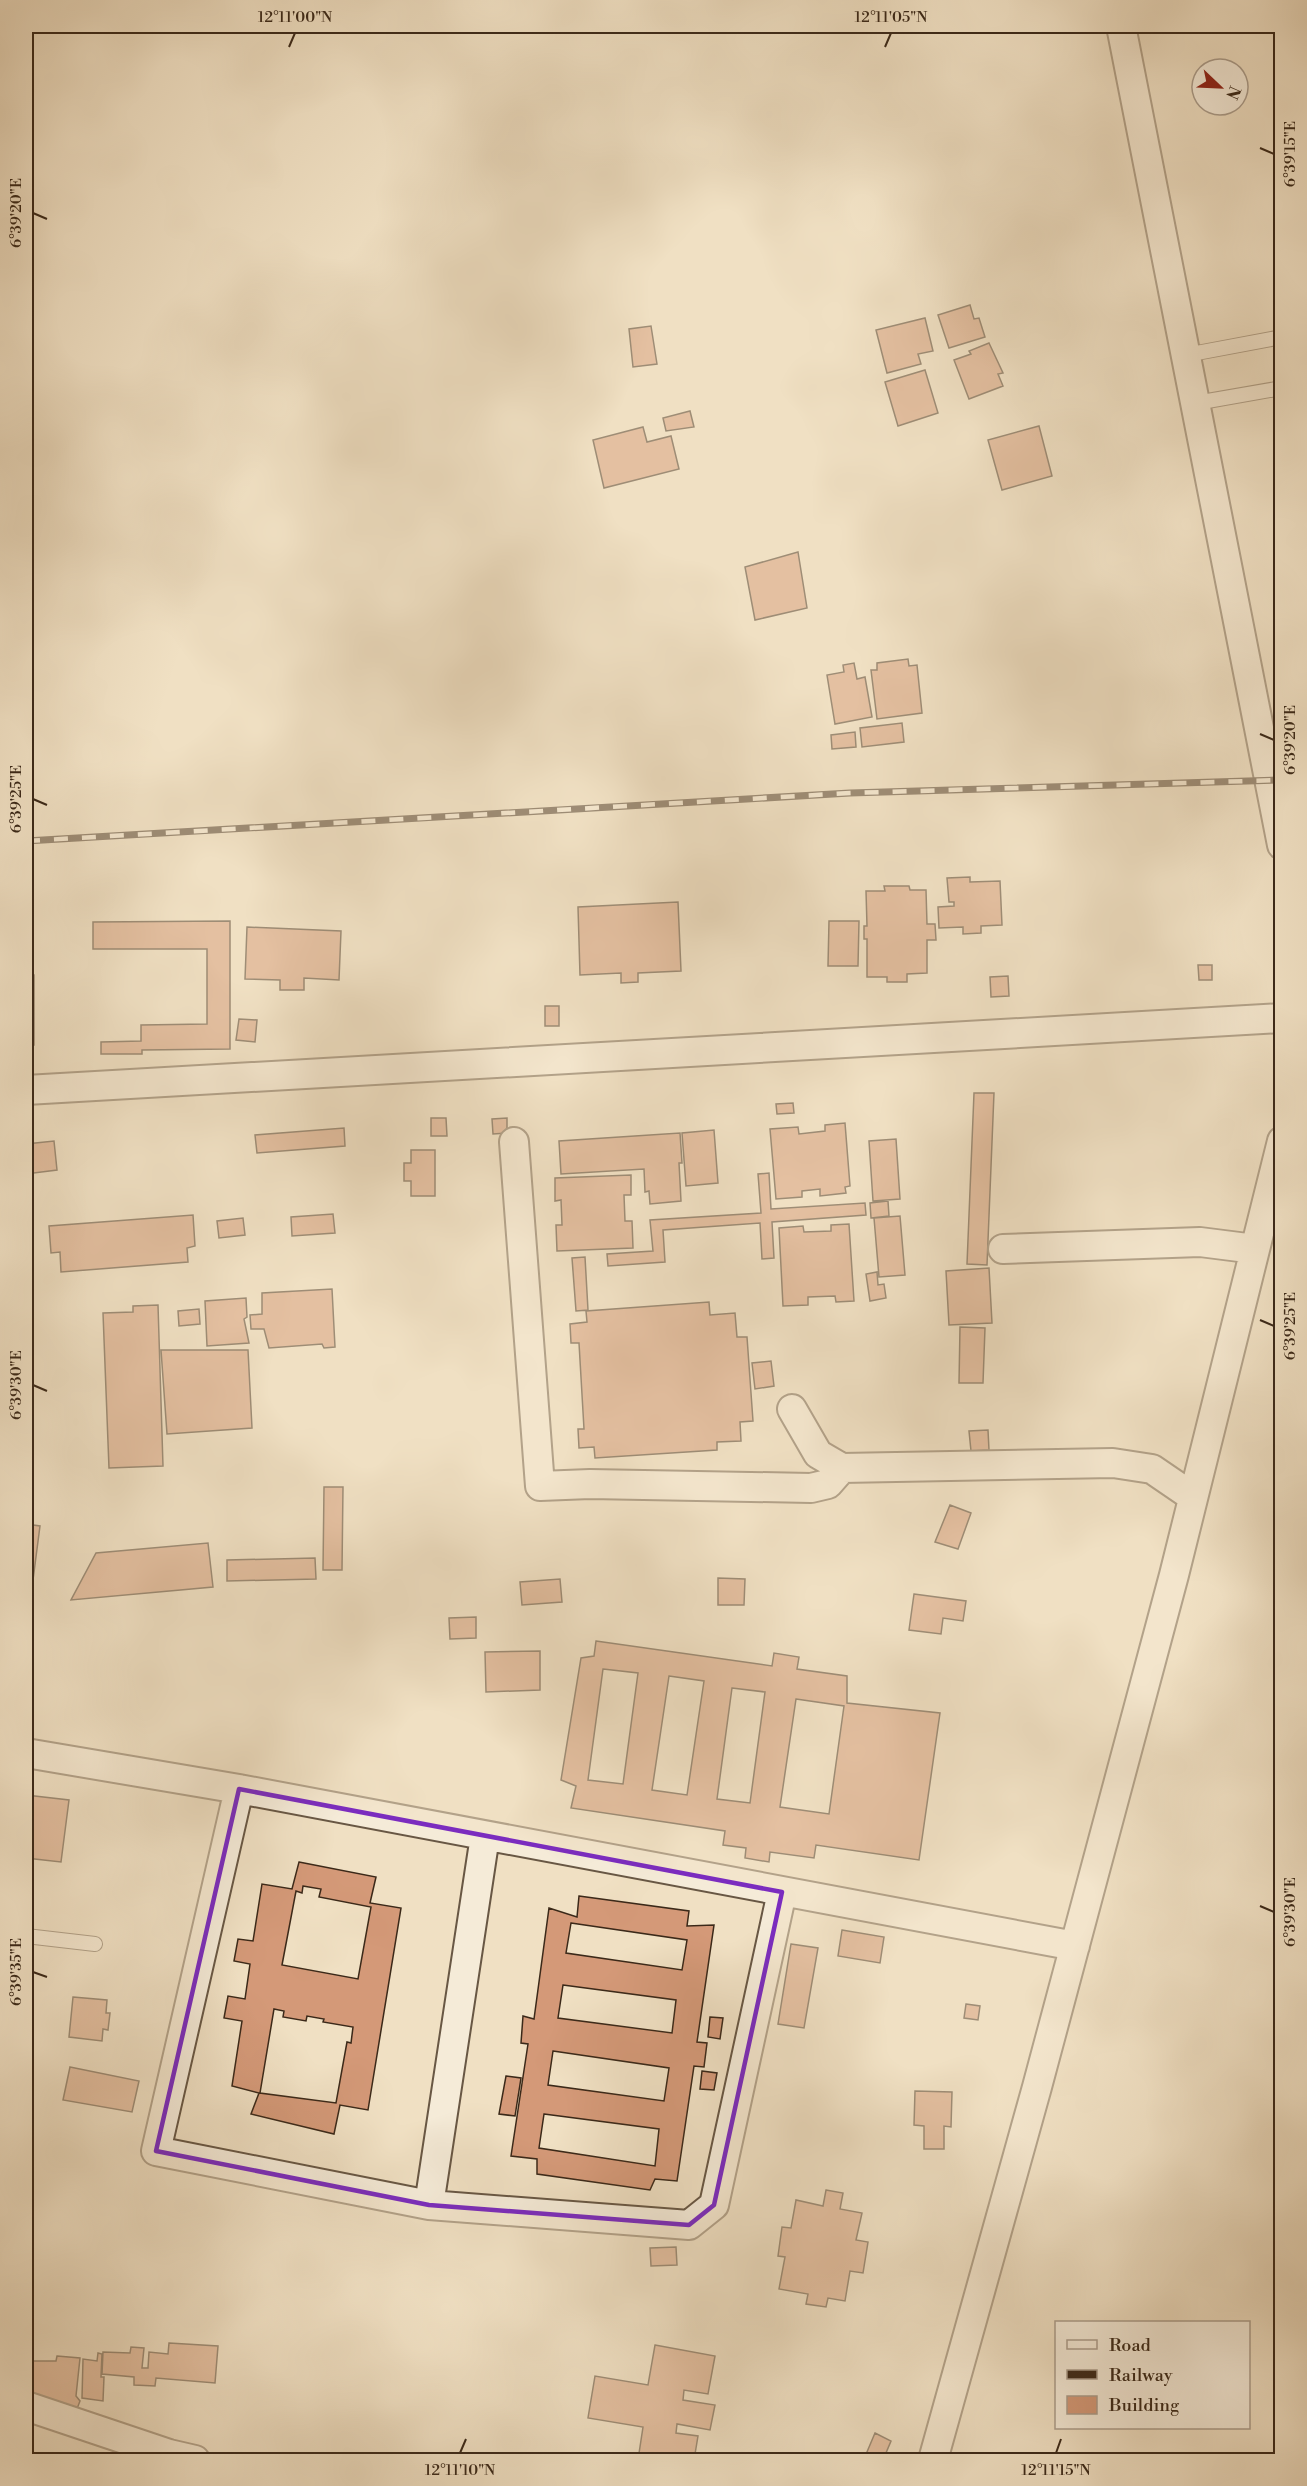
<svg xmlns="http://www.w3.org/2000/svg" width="1307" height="2486" viewBox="0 0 1307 2486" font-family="'Libre Bodoni',serif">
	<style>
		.building { fill: #d49978; stroke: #3b2919; stroke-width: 1.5; fill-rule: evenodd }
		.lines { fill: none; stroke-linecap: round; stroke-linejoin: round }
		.service-casing { stroke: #685744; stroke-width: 16 }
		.minor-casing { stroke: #685744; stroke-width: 32 }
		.service { stroke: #f5ebd8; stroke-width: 14 }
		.minor { stroke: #f5ebd8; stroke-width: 28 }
		.rail-casing { stroke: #3b2919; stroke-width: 7 }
		.rail { stroke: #f5ebd8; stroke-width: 4.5; stroke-dasharray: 14; stroke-linecap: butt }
		.marked { fill: none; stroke: #7b2cbf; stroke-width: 4.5; stroke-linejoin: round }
		.ticks { fill: none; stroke: #3b2919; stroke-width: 2 }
		.neatline { fill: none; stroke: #3b2919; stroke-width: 2 }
		.ticks-label { font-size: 15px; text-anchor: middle; fill: #3b2919 }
	</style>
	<rect width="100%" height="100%" fill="#f0e0c3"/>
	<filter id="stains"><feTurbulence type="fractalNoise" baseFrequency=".00333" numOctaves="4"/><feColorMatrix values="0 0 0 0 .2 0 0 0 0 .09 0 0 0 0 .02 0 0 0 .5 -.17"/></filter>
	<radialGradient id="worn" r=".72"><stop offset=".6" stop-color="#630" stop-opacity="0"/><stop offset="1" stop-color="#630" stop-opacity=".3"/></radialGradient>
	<!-- building -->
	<path class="building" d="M970 305 974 319 979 318 985 337 949 348 938 315Z
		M925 318 933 351 918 354 921 364 887 373 876 330Z
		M651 326 657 364 633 367 629 329Z
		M989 343 1003 373 998 374 1003 386 969 399 954 360 971 354 969 351Z
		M925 370 938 413 898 426 885 382Z
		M690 411 694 427 666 431 663 418Z
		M1039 426 1052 476 1002 490 988 440Z
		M643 427 647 442 671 436 679 469 604 488 593 440Z
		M798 552 807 608 755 620 745 567Z
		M908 659 909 666 917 665 922 713 877 719 871 670H877V663Z
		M854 663 857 679 865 677 872 717 835 724 827 675 844 672 843 665Z
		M902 723 904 742 862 747 860 728Z
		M855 732 856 747 832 749 831 735Z
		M970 877V882L1000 881 1002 925 981 926V933L963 934V927L939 928 938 907 954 906V902H949L947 878Z
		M884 886H909L910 890H926L927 924H935L936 940H927V973L907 974V982H887V977H867V939H864V926H867L866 891H885Z
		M678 902 681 971 638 973V982L621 983V973L580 975 578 907Z
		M230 921V1049L142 1050V1054H101V1042L141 1041V1025L207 1024V949H93V922Z
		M829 921H859L858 966H828Z
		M247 927 341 931 339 980 304 978V990H280V980L245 979Z
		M1198 965H1212V980H1199Z
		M26 975H34V1045H26Z
		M1008 976 1009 996 991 997 990 977Z
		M545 1006H559V1026H545Z
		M239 1019 257 1020 255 1042 236 1040Z
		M974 1093H994L987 1265 967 1264Z
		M793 1103 794 1113 777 1114 776 1104Z
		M431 1118H446L447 1136H431Z
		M507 1118V1133L493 1134 492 1119Z
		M845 1123 850 1186 845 1187 846 1193 820 1196V1189L802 1191V1197L776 1199 770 1129 798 1127 799 1134 825 1131V1125Z
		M344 1128 345 1146 257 1153 255 1135Z
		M714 1130 718 1183 686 1186 682 1133Z
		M680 1133 682 1163H679L681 1201 650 1204 649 1191 645 1192 644 1169 561 1174 559 1141Z
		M896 1139 900 1199 873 1201 869 1141Z
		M54 1141 57 1170 26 1174V1144Z
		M411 1150H435V1196H411V1181H404V1163H411Z
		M769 1173 771 1209 865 1203 866 1215 772 1222 774 1258 762 1259 760 1223 663 1230 665 1262 608 1266 607 1254 653 1251 650 1220 761 1213 758 1174Z
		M631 1175V1195H624L625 1221H632L633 1248 557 1251 556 1225H562L561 1200 555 1201V1178Z
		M888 1201 889 1216 871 1218 870 1203Z
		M333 1214 335 1233 292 1236 291 1217Z
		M193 1215 195 1246 187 1248 188 1262 61 1272 60 1252 51 1253 49 1226Z
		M900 1216 905 1275 879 1277 874 1218Z
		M243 1218 245 1235 219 1238 217 1221Z
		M849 1224 854 1301 836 1302 835 1296 808 1297V1305L783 1306 779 1228 803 1226 804 1232 831 1231V1225Z
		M585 1257 588 1310 576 1311 572 1258Z
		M989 1268 992 1323 949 1325 946 1271Z
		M877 1272 878 1285 884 1284 886 1298 870 1301 866 1274Z
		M332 1289 335 1347 324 1348 322 1344 269 1348 264 1329H251L250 1315 262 1314V1293Z
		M246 1298 247 1317 244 1319 249 1343 207 1346 205 1301Z
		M709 1302 710 1315 735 1313 737 1337H747L753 1421 740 1422 741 1441 717 1442V1450L595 1458 594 1447 579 1448 578 1429H584L579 1343H571L570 1324 587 1322 586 1311Z
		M158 1305 163 1466 109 1468 103 1313 133 1312V1306Z
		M199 1309 200 1324 179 1326 178 1311Z
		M960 1327 985 1328 983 1383H959Z
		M161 1350H248L252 1428 167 1434Z
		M771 1361 774 1386 755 1389 752 1363Z
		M988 1430 989 1450 971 1451 969 1431Z
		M324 1487H343L342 1570H323Z
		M950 1505 971 1513 958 1549 935 1542Z
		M26 1524 40 1526 33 1580 26 1579Z
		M208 1543 213 1587 71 1600 96 1553Z
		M315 1558 316 1579 227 1581V1560Z
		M718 1578 745 1579 744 1605H718Z
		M560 1579 562 1602 522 1605 520 1582Z
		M914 1594 966 1601 963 1621 943 1618 941 1634 909 1630Z
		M476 1617V1638L450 1639 449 1618Z
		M596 1641 772 1666 774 1653 799 1657 797 1669 847 1676V1703L940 1713 919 1860 816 1845 814 1858 770 1852 769 1862 745 1858 746 1848 723 1845 725 1831 571 1808 576 1786 561 1780 581 1658 594 1656ZM603 1669 638 1673 623 1784 588 1780ZM669 1676 704 1681 687 1795 652 1790ZM732 1688 765 1692 750 1803 717 1799ZM796 1699 844 1706 829 1814 780 1807Z
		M540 1651V1690L486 1692 485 1652Z
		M26 1795 69 1800 61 1862 26 1858Z
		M299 1862 376 1877 370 1903 401 1908 368 2110 340 2105 334 2134 251 2114 259 2093 232 2086 242 2021 224 2018 228 1996 245 1999 250 1964 234 1961 238 1939 253 1941 262 1884 292 1889ZM303 1886 321 1889 319 1897 371 1907 358 1979 282 1965 296 1891 302 1893ZM274 2009 284 2011 283 2017 306 2021 307 2016 324 2019 323 2022 353 2027 351 2043 347 2042 336 2103 260 2093Z
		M579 1896 689 1911 687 1926 714 1925 697 2042 707 2043 704 2067 694 2066 677 2181 655 2179 650 2190 537 2174V2159L511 2156 528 2044 521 2043 523 2016 534 2019 549 1908 577 1917ZM571 1923 687 1940 682 1970 566 1953ZM563 1985 676 2000 672 2033 558 2018ZM553 2051 669 2068 664 2101 548 2085ZM544 2114 659 2129 655 2166 539 2148Z
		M842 1930 884 1937 880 1963 838 1956Z
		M791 1944 818 1948 804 2028 778 2024Z
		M73 1997 107 2000 106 2013H110L108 2030 103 2029 102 2041 69 2037Z
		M966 2004 980 2006 978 2020 964 2018Z
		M710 2017 723 2018 720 2039 708 2037Z
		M70 2067 139 2081 132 2112 63 2100Z
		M702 2071 717 2073 714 2090 700 2089Z
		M506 2076 521 2078 515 2116 499 2114Z
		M915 2091 952 2092 951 2127 944 2126V2149H924V2126L914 2125Z
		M826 2190 843 2193 840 2209 862 2213 856 2240 868 2242 863 2273 850 2271 845 2301 828 2298 826 2307 806 2304 808 2294 779 2289 785 2257 778 2256 782 2227 791 2228 796 2200 823 2206Z
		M676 2247 677 2265 651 2266 650 2248Z
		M169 2343 218 2346 215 2383 156 2378 155 2386 134 2385V2377L102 2374 103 2352 130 2353 131 2347 144 2348 142 2368H148L149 2352 168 2354Z
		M655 2345 715 2356 708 2394 684 2390 683 2400 715 2405 710 2430 677 2424 676 2433 698 2436 694 2460H638L643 2427 588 2418 595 2376 648 2385Z
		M98 2353 102 2354 101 2377H104L103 2401 82 2398 83 2359 97 2361Z
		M57 2356 80 2358 76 2396 80 2401 75 2414 26 2397 32 2361H56Z
		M875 2433 891 2441 883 2460 864 2459Z"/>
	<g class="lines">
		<defs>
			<path id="service" d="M1186 355 1282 337
				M1196 403 1282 388
				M26 1936 95 1944"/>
			<path id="minor" d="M1121 26 1282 845
				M26 1090 1282 1018
				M514 1142 540 1486 590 1484 811 1488 828 1484 842 1468
				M1003 1249 1200 1242 1255 1249
				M792 1409 818 1454 842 1468 1113 1463 1152 1469 1193 1497
				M26 1753 239 1789 1075 1946
				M239 1789 156 2151 429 2205 485 1836
				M429 2205 689 2225 714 2205 782 1892
				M26 2406 169 2454 195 2460
				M933 2460 1037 2087 1174 1575 1282 1141"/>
		</defs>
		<!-- service casing -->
		<use href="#service" class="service-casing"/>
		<!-- minor casing -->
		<use href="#minor" class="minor-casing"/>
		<!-- service -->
		<use href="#service" class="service"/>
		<!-- minor -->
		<use href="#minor" class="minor"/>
		<defs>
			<path id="rail" d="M26 841 850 793 1282 780"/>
		</defs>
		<!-- rail casing -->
		<use href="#rail" class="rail-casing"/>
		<!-- rail -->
		<use href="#rail" class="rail"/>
	</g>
	<!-- marked area -->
	<path d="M0 0H1307V2486H0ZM239 1789 782 1892 714 2205 689 2225 429 2205 156 2151Z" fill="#f0e0c3" fill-opacity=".55" fill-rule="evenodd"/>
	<path class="marked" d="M239 1789 782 1892 714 2205 689 2225 429 2205 156 2151Z"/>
	<!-- ticks -->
	<path class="ticks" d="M289 47 295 33M885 47 891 33M1260 148 1274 154M33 213 47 219M1260 734 1274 740M33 799 47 805M1260 1320 1274 1326M33 1385 47 1391M1260 1906 1274 1912M33 1972 47 1977M460 2453 466 2439M1056 2453 1061 2439"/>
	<!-- margin -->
	<rect width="1307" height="2486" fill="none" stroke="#f0e0c3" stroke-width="66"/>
	<!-- legend -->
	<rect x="1055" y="2321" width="195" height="108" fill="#f5ebd8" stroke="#ab9d8c" stroke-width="1.5"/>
	<rect x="1067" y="2340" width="30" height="9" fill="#f5ebd8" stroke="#ab9d8c" stroke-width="1.5"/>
	<text x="1109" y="2351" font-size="18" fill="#3b2919">Road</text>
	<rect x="1067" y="2370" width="30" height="9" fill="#3b2919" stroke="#ab9d8c" stroke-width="1.5"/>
	<text x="1109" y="2381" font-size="18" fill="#3b2919">Railway</text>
	<rect x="1067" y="2396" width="30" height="18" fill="#d49978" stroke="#ab9d8c" stroke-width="1.5"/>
	<text x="1109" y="2411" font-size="18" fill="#3b2919">Building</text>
	<!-- north arrow -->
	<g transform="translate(1220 87) rotate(113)"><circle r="28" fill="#f5ebd8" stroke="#ab9d8c" stroke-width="1.5"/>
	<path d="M0-4.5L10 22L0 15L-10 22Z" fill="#8f2418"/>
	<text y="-9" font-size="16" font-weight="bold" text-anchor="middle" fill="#3b2919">N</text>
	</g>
	<rect x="33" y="33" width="1241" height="2420" class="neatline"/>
	<g class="ticks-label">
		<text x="295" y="22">12°11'00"N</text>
		<text x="891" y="22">12°11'05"N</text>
		<text transform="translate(1290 154) rotate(-90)" y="5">6°39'15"E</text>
		<text transform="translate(16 213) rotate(-90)" y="5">6°39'20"E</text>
		<text transform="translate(1290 740) rotate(-90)" y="5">6°39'20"E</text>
		<text transform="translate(16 799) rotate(-90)" y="5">6°39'25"E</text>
		<text transform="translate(1290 1326) rotate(-90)" y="5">6°39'25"E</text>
		<text transform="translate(16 1385) rotate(-90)" y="5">6°39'30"E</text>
		<text transform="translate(1290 1912) rotate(-90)" y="5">6°39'30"E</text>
		<text transform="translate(16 1972) rotate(-90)" y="5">6°39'35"E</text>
		<text x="460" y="2475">12°11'10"N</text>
		<text x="1056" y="2475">12°11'15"N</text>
	</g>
	<rect width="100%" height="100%" filter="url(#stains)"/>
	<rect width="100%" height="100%" fill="url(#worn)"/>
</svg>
